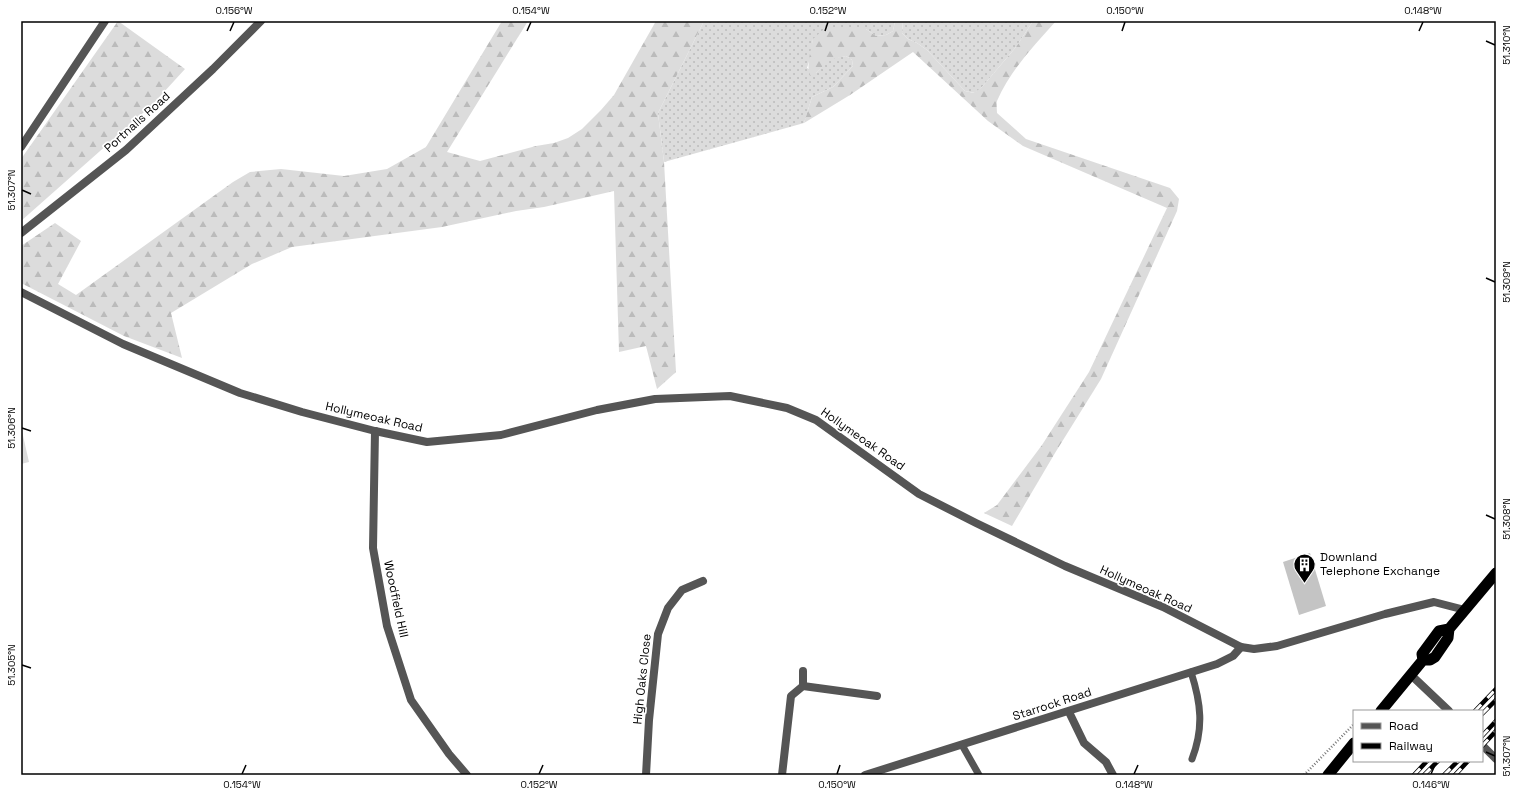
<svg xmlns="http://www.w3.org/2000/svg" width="1517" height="796" viewBox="0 0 1517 796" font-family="'Space Grotesk',sans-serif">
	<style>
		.grass { fill: url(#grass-dots) }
		.forest { fill: url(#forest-firs) }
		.pitch { fill: #dcdcdc }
		.building { fill: #c4c4c4 }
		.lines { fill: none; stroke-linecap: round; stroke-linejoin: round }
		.path { stroke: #777; stroke-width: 2.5; stroke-dasharray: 1 2; stroke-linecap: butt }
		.service { stroke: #555; stroke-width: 7 }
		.minor { stroke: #555; stroke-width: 8 }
		.tertiary { stroke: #555; stroke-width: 8 }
		.trunk { stroke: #000; stroke-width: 11 }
		.rail-casing { stroke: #000; stroke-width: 4.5 }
		.rail { stroke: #fff; stroke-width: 3; stroke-dasharray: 9; stroke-linecap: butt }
		.ticks { fill: none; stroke: #000; stroke-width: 1.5 }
		.labels { text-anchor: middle; stroke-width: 3.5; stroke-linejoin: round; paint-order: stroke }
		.street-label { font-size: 12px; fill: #000; stroke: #fff }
		.poi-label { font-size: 12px; fill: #000; stroke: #fff; text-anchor: start }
		.neatline { fill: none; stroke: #000; stroke-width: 1.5 }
		.ticks-label { font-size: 10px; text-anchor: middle; fill: #000 }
	</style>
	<defs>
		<pattern id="grass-dots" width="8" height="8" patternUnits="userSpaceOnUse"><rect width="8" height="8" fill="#dcdcdc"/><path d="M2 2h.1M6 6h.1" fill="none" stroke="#bbb" stroke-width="1.8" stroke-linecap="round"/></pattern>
		<pattern id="forest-firs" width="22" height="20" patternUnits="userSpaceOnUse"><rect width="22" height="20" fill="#dcdcdc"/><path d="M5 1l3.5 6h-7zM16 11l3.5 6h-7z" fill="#bbb"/></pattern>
	</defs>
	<rect width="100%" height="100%" fill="#fff"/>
	<!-- grass -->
	<path class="grass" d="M704 21H895L893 31 886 35 876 36 866 29H852L813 39 811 55 807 68 816 73 829 59 846 56 852 60 853 66 833 87 812 97 804 123 664 162 658 113Z
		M903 21H1033L1016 47 982 87 975 93 965 91 927 50 917 43 908 39 902 33Z"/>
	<!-- forest -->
	<path class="forest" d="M118 21 185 69 152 105 21 221V159Z
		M502 21H528L447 152 480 161 536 146 554 143 568 138 582 129 601 110 614 95 656 21H704L658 113 664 162 676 372 657 389 646 346 619 352 614 191 544 207 516 211 442 227 292 247 252 264 171 313 182 358 124 336 21 283V246L55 223 81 241 58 284 76 295 233 182 250 172 281 169 344 176 387 169 426 147Z
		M895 21H903L902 33 908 39 917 43 927 50 965 91 974 93 982 87 1016 47 1033 21H1056C1035 45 1010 70 997 101 996 104 997 109 997 113L1026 139 1170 188 1179 199 1177 211 1101 379 1055 453 1012 526 984 513 997 505 1042 445 1089 372 1167 208 1023 146 988 121 913 52 850 95 804 123 812 97 833 87 853 66 852 60 846 56 829 60 816 73 810 76C806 64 811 51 813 39L823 30 839 27 852 29H866L876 36 886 35 893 31Z"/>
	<!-- pitch -->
	<path class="pitch" d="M21 427 29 462 21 464Z"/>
	<!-- building -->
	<path class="building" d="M1310 553 1326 606 1299 615 1283 562Z"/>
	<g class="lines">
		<!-- path -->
		<path class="path" d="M1304 775 1354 724"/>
		<!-- service -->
		<path class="service" d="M1191 672C1201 703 1204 728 1192 759
			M962 745 979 775"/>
		<!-- minor -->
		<path class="minor" d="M21 147 105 21
			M375 431 373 548 387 626 411 700 449 754 467 775
			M803 671V686
			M1411 675 1449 711
			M1069 712 1084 743 1106 762 1113 775
			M1482 745 1496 759
			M646 775 649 720 658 634 668 608 682 590 703 581
			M782 775 791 696 803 686 877 696
			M865 775 1217 664 1233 656 1241 647"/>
		<!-- tertiary -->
		<path class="tertiary" d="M21 233 126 150 213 69 261 21
			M21 292 123 344 240 393 302 412 375 431 427 442 501 435 597 410 655 399 730 396 787 408 816 420 919 494 976 523 1065 566 1163 607 1241 647 1254 649 1277 646 1385 614 1434 602 1465 610"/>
		<!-- trunk -->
		<path class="trunk" d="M1423 660H1430L1435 657 1448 638 1449 629 1496 573
			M1423 660 1422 654 1439 631 1449 629
			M1381 711 1423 660
			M1328 775 1354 743"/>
		<defs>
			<path id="rail" d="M1475 711 1496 689
				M1482 714 1496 700
				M1482 736 1496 721
				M1482 746 1496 731
				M1414 775 1427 761
				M1424 775 1438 761
				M1444 775 1458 761
				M1455 775 1468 761"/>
		</defs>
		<!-- rail casing -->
		<use href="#rail" class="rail-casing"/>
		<!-- rail -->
		<use href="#rail" class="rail"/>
	</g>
	<!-- ticks -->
	<path class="ticks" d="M230 31 234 22M527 31 531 22M825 31 828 22M1122 31 1125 22M1419 31 1423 22M1486 41 1495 45M22 190 31 194M1486 278 1495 282M22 428 31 431M1486 515 1495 519M22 665 31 668M1486 752 1495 756M242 774 246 765M539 774 543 765M837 774 840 765M1134 774 1138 765M1431 774 1435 765"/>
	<!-- icons -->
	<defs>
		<symbol id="building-pin" viewBox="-11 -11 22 30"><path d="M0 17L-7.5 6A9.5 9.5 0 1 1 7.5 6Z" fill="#000" stroke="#fff"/><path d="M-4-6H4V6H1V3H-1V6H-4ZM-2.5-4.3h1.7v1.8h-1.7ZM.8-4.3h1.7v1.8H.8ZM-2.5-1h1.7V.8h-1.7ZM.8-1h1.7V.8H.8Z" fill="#fff"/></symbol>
	</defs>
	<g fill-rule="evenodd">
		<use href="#building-pin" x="1292" y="552" width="25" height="34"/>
	</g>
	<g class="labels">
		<!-- street labels -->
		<g class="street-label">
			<text transform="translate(137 122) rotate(-42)" y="4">Portnalls Road</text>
			<text transform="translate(374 417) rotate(13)" y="4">Hollymeoak Road</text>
			<text transform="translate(863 439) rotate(35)" y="4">Hollymeoak Road</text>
			<text transform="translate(1146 589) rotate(24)" y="4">Hollymeoak Road</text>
			<text transform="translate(396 599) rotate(78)" y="4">Woodfield Hill</text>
			<text transform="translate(642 679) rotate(-84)" y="4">High Oaks Close</text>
			<text transform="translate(1052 704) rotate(-18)" y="4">Starrock Road</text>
		</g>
		<!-- poi labels -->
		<g class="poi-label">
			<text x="1320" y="561">Downland<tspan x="1320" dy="14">Telephone Exchange</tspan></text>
		</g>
	</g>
	<!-- border -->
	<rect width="1517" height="796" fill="none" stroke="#ffffff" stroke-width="44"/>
	<!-- legend -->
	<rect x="1353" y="710" width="130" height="52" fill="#ffffff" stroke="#999999"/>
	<rect x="1361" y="723" width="20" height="6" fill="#555555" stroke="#999999"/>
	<text x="1389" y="730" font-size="12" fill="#000000">Road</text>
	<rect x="1361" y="743" width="20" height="6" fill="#000000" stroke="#999999"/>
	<text x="1389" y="750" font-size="12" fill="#000000">Railway</text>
	<rect x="22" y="22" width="1473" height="752" class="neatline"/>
	<g class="ticks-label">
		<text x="234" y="14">0.156°W</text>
		<text x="531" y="14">0.154°W</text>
		<text x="828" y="14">0.152°W</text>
		<text x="1125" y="14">0.150°W</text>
		<text x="1423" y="14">0.148°W</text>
		<text transform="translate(1506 45) rotate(-90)" y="4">51.310°N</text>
		<text transform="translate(11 190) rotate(-90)" y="4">51.307°N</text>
		<text transform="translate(1506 282) rotate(-90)" y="4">51.309°N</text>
		<text transform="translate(11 428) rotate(-90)" y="4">51.306°N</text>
		<text transform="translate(1506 519) rotate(-90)" y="4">51.308°N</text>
		<text transform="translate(11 665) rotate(-90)" y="4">51.305°N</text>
		<text transform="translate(1506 756) rotate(-90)" y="4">51.307°N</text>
		<text x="242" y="788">0.154°W</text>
		<text x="539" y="788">0.152°W</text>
		<text x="837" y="788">0.150°W</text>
		<text x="1134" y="788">0.148°W</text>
		<text x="1431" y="788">0.146°W</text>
	</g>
</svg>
